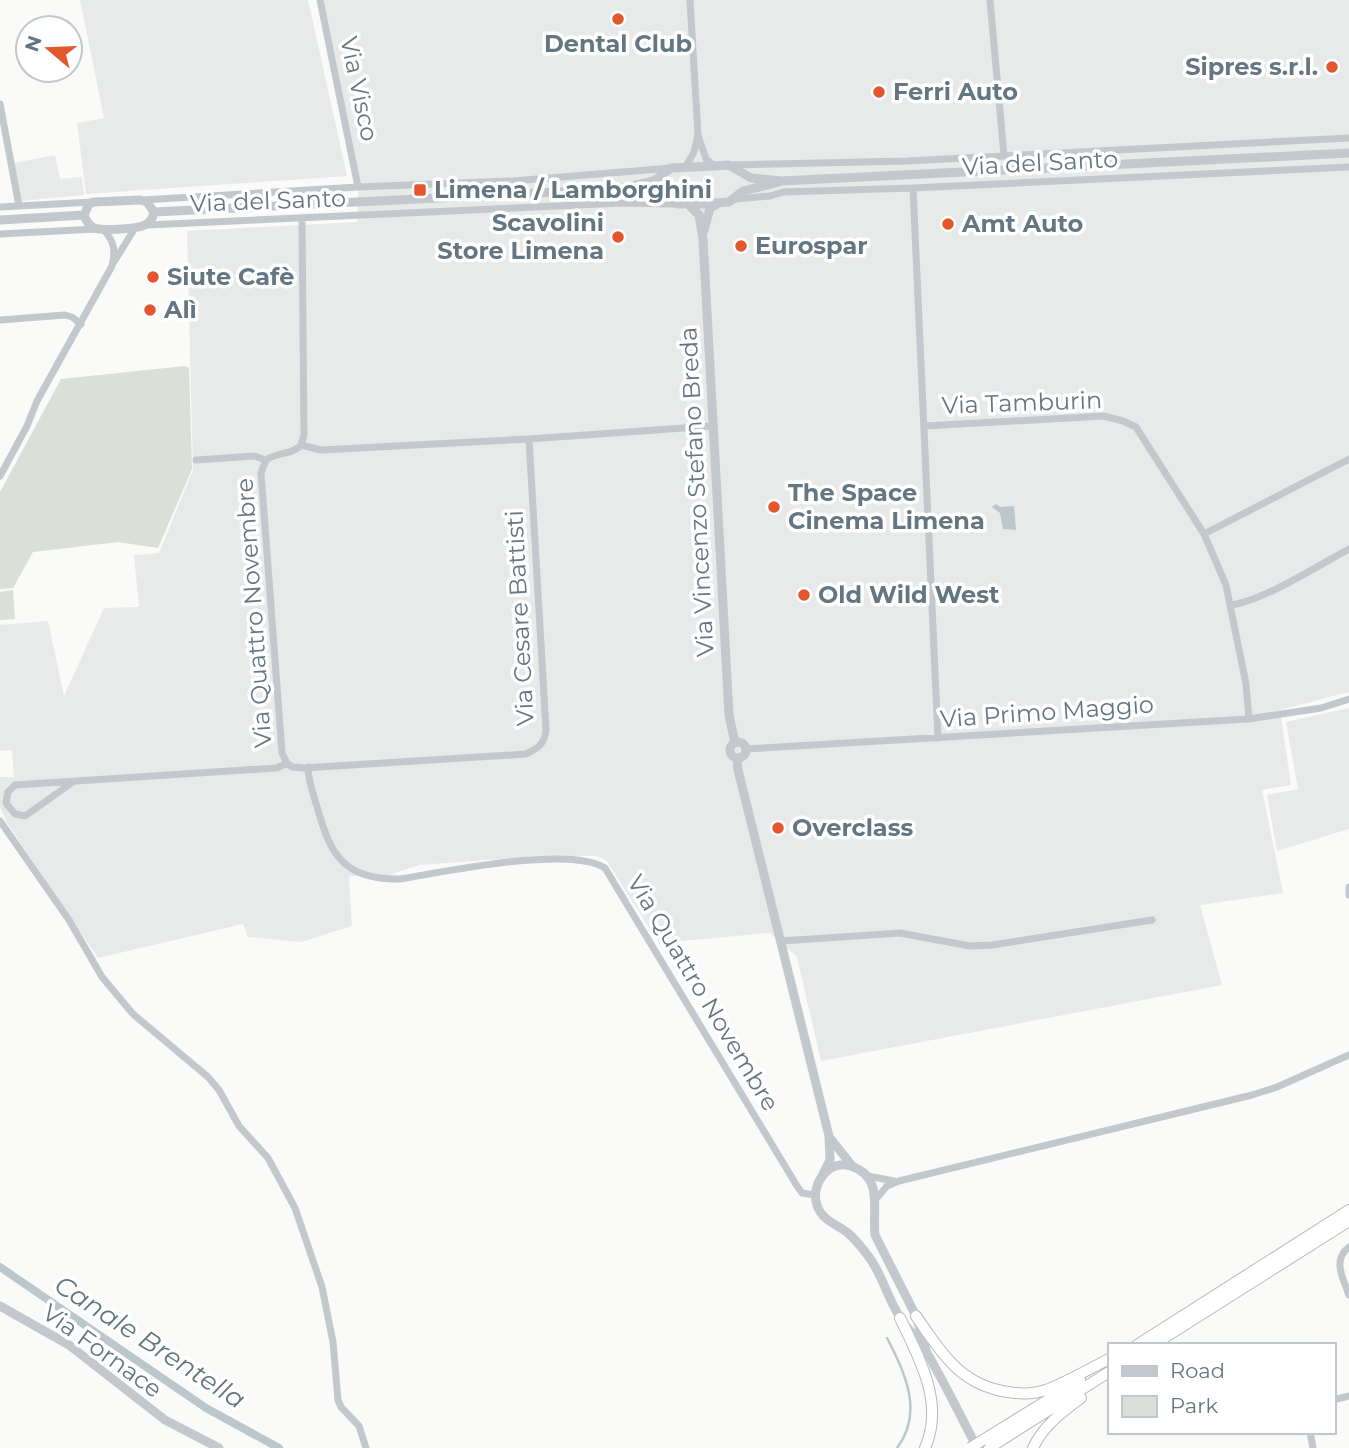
<svg xmlns="http://www.w3.org/2000/svg" width="1349" height="1448" viewBox="0 0 1349 1448" font-family="Montserrat,sans-serif">
	<style>
		.built { fill: #e8e9e9 }
		.green { fill: #dadfd7 }
		.water { fill: #bbc7cb }
		.lines { fill: none; stroke-linecap: round; stroke-linejoin: round }
		.stream { stroke: #bbc7cb; stroke-width: 2.5 }
		.canal { stroke: #bbc7cb; stroke-width: 8 }
		.trunk-casing { stroke: #b4b9bd; stroke-width: 12 }
		.minor { stroke: #c3c8cc; stroke-width: 7 }
		.tertiary { stroke: #c3c8cc; stroke-width: 9 }
		.trunk { stroke: #fff; stroke-width: 10 }
		.trunk-bridge-casing { stroke: #b4b9bd; stroke-width: 12; stroke-linecap: butt }
		.trunk-bridge { stroke: #fff; stroke-width: 10 }
		.poi-dot { fill: #e4572e; stroke: #fff; stroke-width: 2.5 }
		.labels { text-anchor: middle; stroke-width: 7; stroke-linejoin: round; paint-order: stroke }
		.poi-label { font-size: 24px; font-weight: bold; fill: #657683; stroke: #fff; text-anchor: start }
		.street-label { font-size: 24px; fill: #657683; stroke: #fff }
		.water-label { font-size: 26px; font-style: italic; fill: #60757c; stroke: #fff }
	</style>
	<rect width="100%" height="100%" fill="#fafaf8"/>
	<!-- built -->
	<path class="built" d="M80 0H308L347 176 86 194 77 123 104 118Z
		M323 0H1349V692L1280 710 1291 785 1262 790 1283 893 1200 905 1222 985 821 1061 797 957 770 933 659 943 606 860 596 856H541L419 865 386 876H349L352 926 301 942 248 937 243 924 98 958 7 823 0 807V777H14L12 750 0 751V625L48 621 64 696 104 608 139 607 134 555 159 553 193 470 187 231 357 222 359 177Z
		M55 155 60 179 82 177 84 195 21 201 14 163Z
		M1349 708V829L1277 851 1267 795 1298 789 1286 722Z"/>
	<!-- green -->
	<path class="green" d="M185 366 189 368 192 469 158 548 118 542 33 552 13 588 0 589V492L61 379Z
		M13 590 15 619 0 620V592Z"/>
	<!-- water -->
	<path class="water" d="M996 504 1000 507 1014 506 1016 530 1003 529 1000 513 992 507Z"/>
	<g class="lines">
		<!-- stream -->
		<path class="stream" d="M887 1338C905 1372 924 1413 897 1448"/>
		<!-- canal -->
		<path class="canal" d="M0 1267 206 1408 279 1448"/>
		<defs>
			<path id="trunk" d="M916 1316C942 1353 960 1385 1008 1392 1020 1394 1034 1394 1046 1390 1067 1382 1089 1369 1109 1359
				M900 1318C919 1358 945 1403 925 1448
				M1137 1345 1349 1210
				M1153 1345 1349 1221
				M983 1440 1080 1380
				M989 1448 1109 1372
				M1033 1448C1043 1426 1062 1412 1081 1398"/>
		</defs>
		<!-- trunk casing -->
		<use href="#trunk" class="trunk-casing"/>
		<!-- minor -->
		<path class="minor" d="M320 0 358 187
			M990 0 1004 156
			M0 104 19 206
			M698 135 706 159 714 166
			M729 165 907 161 1349 138
			M685 168 694 152 698 135 690 0
			M913 188 938 738
			M735 199 770 196 783 192 913 188 1349 167
			M142 200 358 187 513 181 671 168
			M0 207 93 202
			M147 225 622 203 673 204
			M0 234 96 229
			M114 262 135 228
			M0 320 65 315 72 317 81 324
			M925 426 1104 416 1123 421 1136 427 1204 534 1226 585 1246 684 1249 719
			M301 445 321 450 529 439 712 426
			M301 445 304 435 302 219
			M196 460 254 456 266 460
			M266 460 261 473 282 753 287 763
			M266 460C277 452 293 455 301 445
			M0 476 27 426 37 401 112 266C116 250 114 241 103 229
			M1204 534 1349 459
			M1231 605C1263 601 1319 565 1349 549
			M746 749 1248 719 1321 708 1349 699
			M308 767C308 781 314 796 318 810 331 857 346 880 400 879 444 872 570 845 605 868L797 1186 802 1193 815 1195
			M73 782 25 816 15 814 6 803 8 792 15 785 277 768 287 763 292 767 304 768 526 754C537 749 545 744 546 730L529 439
			M0 821 69 920 102 977 133 1014 208 1077 219 1090 239 1126 268 1158 295 1208 322 1287 333 1342 338 1400 341 1407 359 1426 366 1448
			M1349 887V895
			M781 941 900 933 970 946 992 945 1152 920
			M868 1176 894 1181
			M875 1200 887 1186 899 1181 1252 1095 1277 1087 1349 1055
			M1349 1247C1332 1260 1343 1278 1349 1295
			M1333 1400 1349 1396
			M1310 1432 1313 1448"/>
		<!-- tertiary -->
		<path class="tertiary" d="M619 189 654 181 671 168 714 166 729 165 751 178 781 181 1349 153
			M688 204 699 215 703 239 729 715 735 743
			M154 212 619 189 654 193 666 200 678 204H702L729 202 743 191 779 182
			M84 215C86 221 88 225 94 228 103 231 137 229 145 225 151 222 153 218 154 212
			M84 215 89 204 94 202 140 200 147 202 154 212
			M0 220 84 215
			M704 230 710 208 717 204
			M730 750a8 8 0 1 1 16 0a8 8 0 1 1-16 0Z
			M737 758 738 770 829 1136 830 1160 823 1174
			M830 1138 853 1167
			M0 1306 69 1345 165 1420 219 1448
			M926 1350 916 1316 875 1235C872 1209 884 1177 851 1166 828 1159 810 1185 817 1205 822 1221 837 1224 848 1233 856 1240 863 1249 869 1257 883 1276 888 1300 901 1319 909 1331 920 1341 927 1353 945 1384 961 1416 977 1448"/>
		<!-- trunk -->
		<use href="#trunk" class="trunk"/>
		<defs>
			<path id="trunk-bridge" d="M970 1448 983 1440"/>
		</defs>
		<!-- trunk-bridge casing -->
		<use href="#trunk-bridge" class="trunk-bridge-casing"/>
		<!-- trunk-bridge -->
		<use href="#trunk-bridge" class="trunk-bridge"/>
	</g>
	<!-- markers -->
	<g class="poi-dot">
		<circle cx="618" cy="19" r="7"/>
		<circle cx="1332" cy="67" r="7"/>
		<circle cx="879" cy="92" r="7"/>
		<rect x="413" y="183" width="14" height="14" rx="3.5"/>
		<circle cx="948" cy="224" r="7"/>
		<circle cx="618" cy="237" r="7"/>
		<circle cx="741" cy="246" r="7"/>
		<circle cx="153" cy="277" r="7"/>
		<circle cx="150" cy="310" r="7"/>
		<circle cx="774" cy="507" r="7"/>
		<circle cx="804" cy="595" r="7"/>
		<circle cx="778" cy="828" r="7"/>
	</g>
	<g class="labels">
		<!-- poi labels -->
		<g class="poi-label">
			<text x="618" y="52" text-anchor="middle">Dental Club</text>
			<text x="1318" y="75" text-anchor="end">Sipres s.r.l.</text>
			<text x="893" y="100">Ferri Auto</text>
			<text x="434" y="198">Limena / Lamborghini</text>
			<text x="604" y="231" text-anchor="end">Scavolini<tspan x="604" dy="28">Store Limena</tspan></text>
			<text x="962" y="232">Amt Auto</text>
			<text x="755" y="254">Eurospar</text>
			<text x="167" y="285">Siute Cafè</text>
			<text x="164" y="318">Alì</text>
			<text x="788" y="501">The Space<tspan x="788" dy="28">Cinema Limena</tspan></text>
			<text x="818" y="603">Old Wild West</text>
			<text x="792" y="836">Overclass</text>
		</g>
		<!-- street labels -->
		<g class="street-label">
			<text transform="translate(359 89) rotate(78)" y="8">Via Visco</text>
			<text transform="translate(1040 163) rotate(-3)" y="8">Via del Santo</text>
			<text transform="translate(268 201) rotate(-2)" y="8">Via del Santo</text>
			<text transform="translate(1022 403) rotate(-2)" y="8">Via Tamburin</text>
			<text transform="translate(697 492) rotate(-93)" y="8">Via Vincenzo Stefano Breda</text>
			<text transform="translate(254 613) rotate(-94)" y="8">Via Quattro Novembre</text>
			<text transform="translate(520 618) rotate(-93)" y="8">Via Cesare Battisti</text>
			<text transform="translate(1047 712) rotate(-4)" y="8">Via Primo Maggio</text>
			<text transform="translate(703 993) rotate(59)" y="8">Via Quattro Novembre</text>
			<text transform="translate(102 1351) rotate(36)" y="8">Via Fornace</text>
		</g>
		<!-- water labels -->
		<g class="water-label">
			<text transform="translate(150 1342) rotate(33)" y="9">Canale Brentella</text>
		</g>
	</g>
	<!-- legend -->
	<rect x="1108" y="1343" width="228" height="91" fill="#ffffff" stroke="#c1c8cd" stroke-width="2"/>
	<rect x="1122" y="1366" width="35" height="10" fill="#c3c8cc" stroke="#c1c8cd" stroke-width="2"/>
	<text x="1170" y="1378" font-size="21" fill="#657683">Road</text>
	<rect x="1122" y="1396" width="35" height="21" fill="#dadfd7" stroke="#c1c8cd" stroke-width="2"/>
	<text x="1170" y="1413" font-size="21" fill="#657683">Park</text>
	<!-- north arrow -->
	<g transform="translate(49 49) rotate(289)"><circle r="33" fill="#ffffff" stroke="#c1c8cd" stroke-width="2"/>
	<path d="M0-5L12 26L0 18L-12 26Z" fill="#e4572e"/>
	<text y="-10" font-size="19" font-weight="bold" text-anchor="middle" fill="#657683">N</text>
	</g>
</svg>
